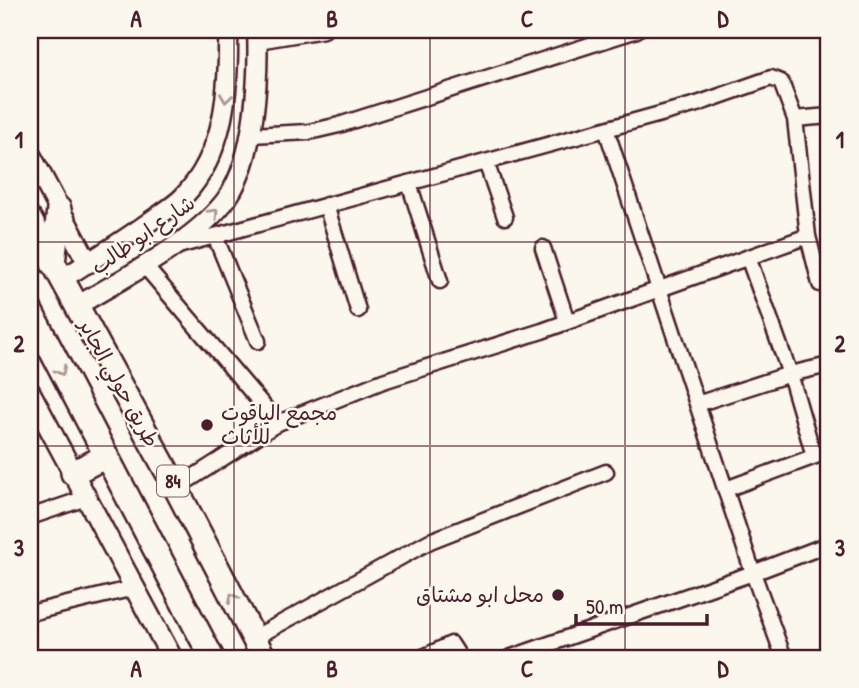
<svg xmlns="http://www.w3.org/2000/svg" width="859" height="688" viewBox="0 0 859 688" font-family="'Patrick Hand','Playpen Sans Arabic',sans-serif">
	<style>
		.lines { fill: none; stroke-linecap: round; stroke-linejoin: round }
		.minor-casing { stroke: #4a1f2b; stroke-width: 19 }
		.tertiary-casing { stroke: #4a1f2b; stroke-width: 23 }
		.secondary-casing { stroke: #4a1f2b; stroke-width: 24 }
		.trunk-casing { stroke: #4a1f2b; stroke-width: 28 }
		.minor { stroke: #fbf7ec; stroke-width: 14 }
		.tertiary { stroke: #fbf7ec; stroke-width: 18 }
		.secondary { stroke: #fbf7ec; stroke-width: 19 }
		.trunk { stroke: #fbf7ec; stroke-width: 23 }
		.oneway { stroke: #ab9695 }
		.grid { fill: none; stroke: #4a1f2b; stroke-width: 2; stroke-opacity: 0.55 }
		.poi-dot { fill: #4a1f2b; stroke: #fbf7ec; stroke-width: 2.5 }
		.labels { text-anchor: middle; stroke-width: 5; stroke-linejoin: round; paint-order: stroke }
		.shield { fill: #fbf7ec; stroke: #7f6065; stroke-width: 2 }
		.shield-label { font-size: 19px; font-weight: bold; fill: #4a1f2b }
		.street-label { font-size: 21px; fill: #4a1f2b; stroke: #fbf7ec }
		.poi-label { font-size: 21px; fill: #4a1f2b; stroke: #fbf7ec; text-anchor: start }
		.neatline { fill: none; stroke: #4a1f2b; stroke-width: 2.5 }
		.grid-label { font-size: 23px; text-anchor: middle; font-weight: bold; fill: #4a1f2b }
	</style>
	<rect width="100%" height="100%" fill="#fbf7ec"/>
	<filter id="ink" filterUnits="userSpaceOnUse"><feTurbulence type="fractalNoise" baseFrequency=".0143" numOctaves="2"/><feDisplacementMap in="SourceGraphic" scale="14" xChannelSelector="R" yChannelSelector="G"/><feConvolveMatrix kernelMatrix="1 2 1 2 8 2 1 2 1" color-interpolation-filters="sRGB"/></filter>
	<g filter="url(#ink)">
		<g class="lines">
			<defs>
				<path id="minor" d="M258 41 324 30
					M795 119 808 236 820 284
					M606 129 753 573 784 658
					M251 135 309 132 339 125 637 30
					M486 162 505 217
					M409 183 440 281
					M326 205 358 310
					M215 236 258 341
					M178 246 697 104 771 78 781 82 795 119 829 116
					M543 248 567 321
					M748 257 790 374 814 456
					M144 265 278 423
					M697 404 790 374 829 365
					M176 488 278 423 383 381 542 331 808 236
					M726 489 829 451
					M30 517 86 498
					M30 613 134 588
					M254 638 430 541 606 472
					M421 658 451 644 460 658
					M509 658 753 573 829 544"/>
				<path id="tertiary" d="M62 279C92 260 123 241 152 220 162 213 174 206 183 197 226 152 229 88 228 30
					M77 306C123 278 197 241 228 197 255 158 259 76 257 30"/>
				<path id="secondary" d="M30 154 88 263
					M30 392 172 658"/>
				<path id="trunk" d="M30 220 176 488 264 658
					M53 264 59 209
					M30 310 212 658
					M73 473 106 456"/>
			</defs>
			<!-- minor casing -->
			<use href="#minor" class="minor-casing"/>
			<!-- tertiary casing -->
			<use href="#tertiary" class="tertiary-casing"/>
			<!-- secondary casing -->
			<use href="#secondary" class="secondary-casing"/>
			<!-- trunk casing -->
			<use href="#trunk" class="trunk-casing"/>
			<!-- minor -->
			<use href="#minor" class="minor"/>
			<!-- tertiary -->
			<use href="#tertiary" class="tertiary"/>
			<!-- secondary -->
			<use href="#secondary" class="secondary"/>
			<!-- trunk -->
			<use href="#trunk" class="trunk"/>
		</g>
		<!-- one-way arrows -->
		<defs><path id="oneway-chevron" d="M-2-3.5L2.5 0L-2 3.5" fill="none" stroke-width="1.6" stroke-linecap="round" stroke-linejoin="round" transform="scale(1.75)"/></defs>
		<g class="oneway">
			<use href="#oneway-chevron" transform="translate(226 98) rotate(98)"/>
			<use href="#oneway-chevron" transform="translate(214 213) rotate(-47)"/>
			<use href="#oneway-chevron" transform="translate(61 371) rotate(62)"/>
			<use href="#oneway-chevron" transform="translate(233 598) rotate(-117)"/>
		</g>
	</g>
	<!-- grid -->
	<path class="grid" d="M234 30V658M430 30V658M625 30V658M30 242H829M30 446H829"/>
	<!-- markers -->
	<g class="poi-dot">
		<circle cx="207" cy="425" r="7"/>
		<circle cx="558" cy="595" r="7"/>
	</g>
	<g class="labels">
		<!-- shield labels -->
		<rect class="shield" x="157" y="465.5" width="32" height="31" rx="5"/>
		<g class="shield-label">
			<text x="173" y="488">84</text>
		</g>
		<!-- street labels -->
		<g class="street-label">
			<text transform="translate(143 235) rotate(-35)" y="7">شارع ابو طالب</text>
			<text transform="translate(119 383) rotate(61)" y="7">طريق حولي الجاير</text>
		</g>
		<!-- poi labels -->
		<g class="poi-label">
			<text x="221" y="420">مجمع الياقوت<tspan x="221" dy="24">للأثاث</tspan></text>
			<text x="544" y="602" text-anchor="end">محل ابو مشتاق</text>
		</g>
	</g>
	<!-- margin -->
	<rect width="859" height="688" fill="none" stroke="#fbf7ec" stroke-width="77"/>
	<!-- scale -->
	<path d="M576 614v10h131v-10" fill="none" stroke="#4a1f2b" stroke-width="3.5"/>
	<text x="586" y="614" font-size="21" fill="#4a1f2b" stroke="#fbf7ec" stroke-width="5" paint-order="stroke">50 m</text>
	<rect x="38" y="38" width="782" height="612" class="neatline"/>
	<g class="grid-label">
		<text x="136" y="27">A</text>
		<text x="332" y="27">B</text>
		<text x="527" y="27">C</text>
		<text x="723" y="27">D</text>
		<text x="19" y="148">1</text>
		<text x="840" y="148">1</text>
		<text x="19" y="352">2</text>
		<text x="840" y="352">2</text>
		<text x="19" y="556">3</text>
		<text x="840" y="556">3</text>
		<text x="136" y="677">A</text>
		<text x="332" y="677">B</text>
		<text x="527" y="677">C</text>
		<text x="723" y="677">D</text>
	</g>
</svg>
